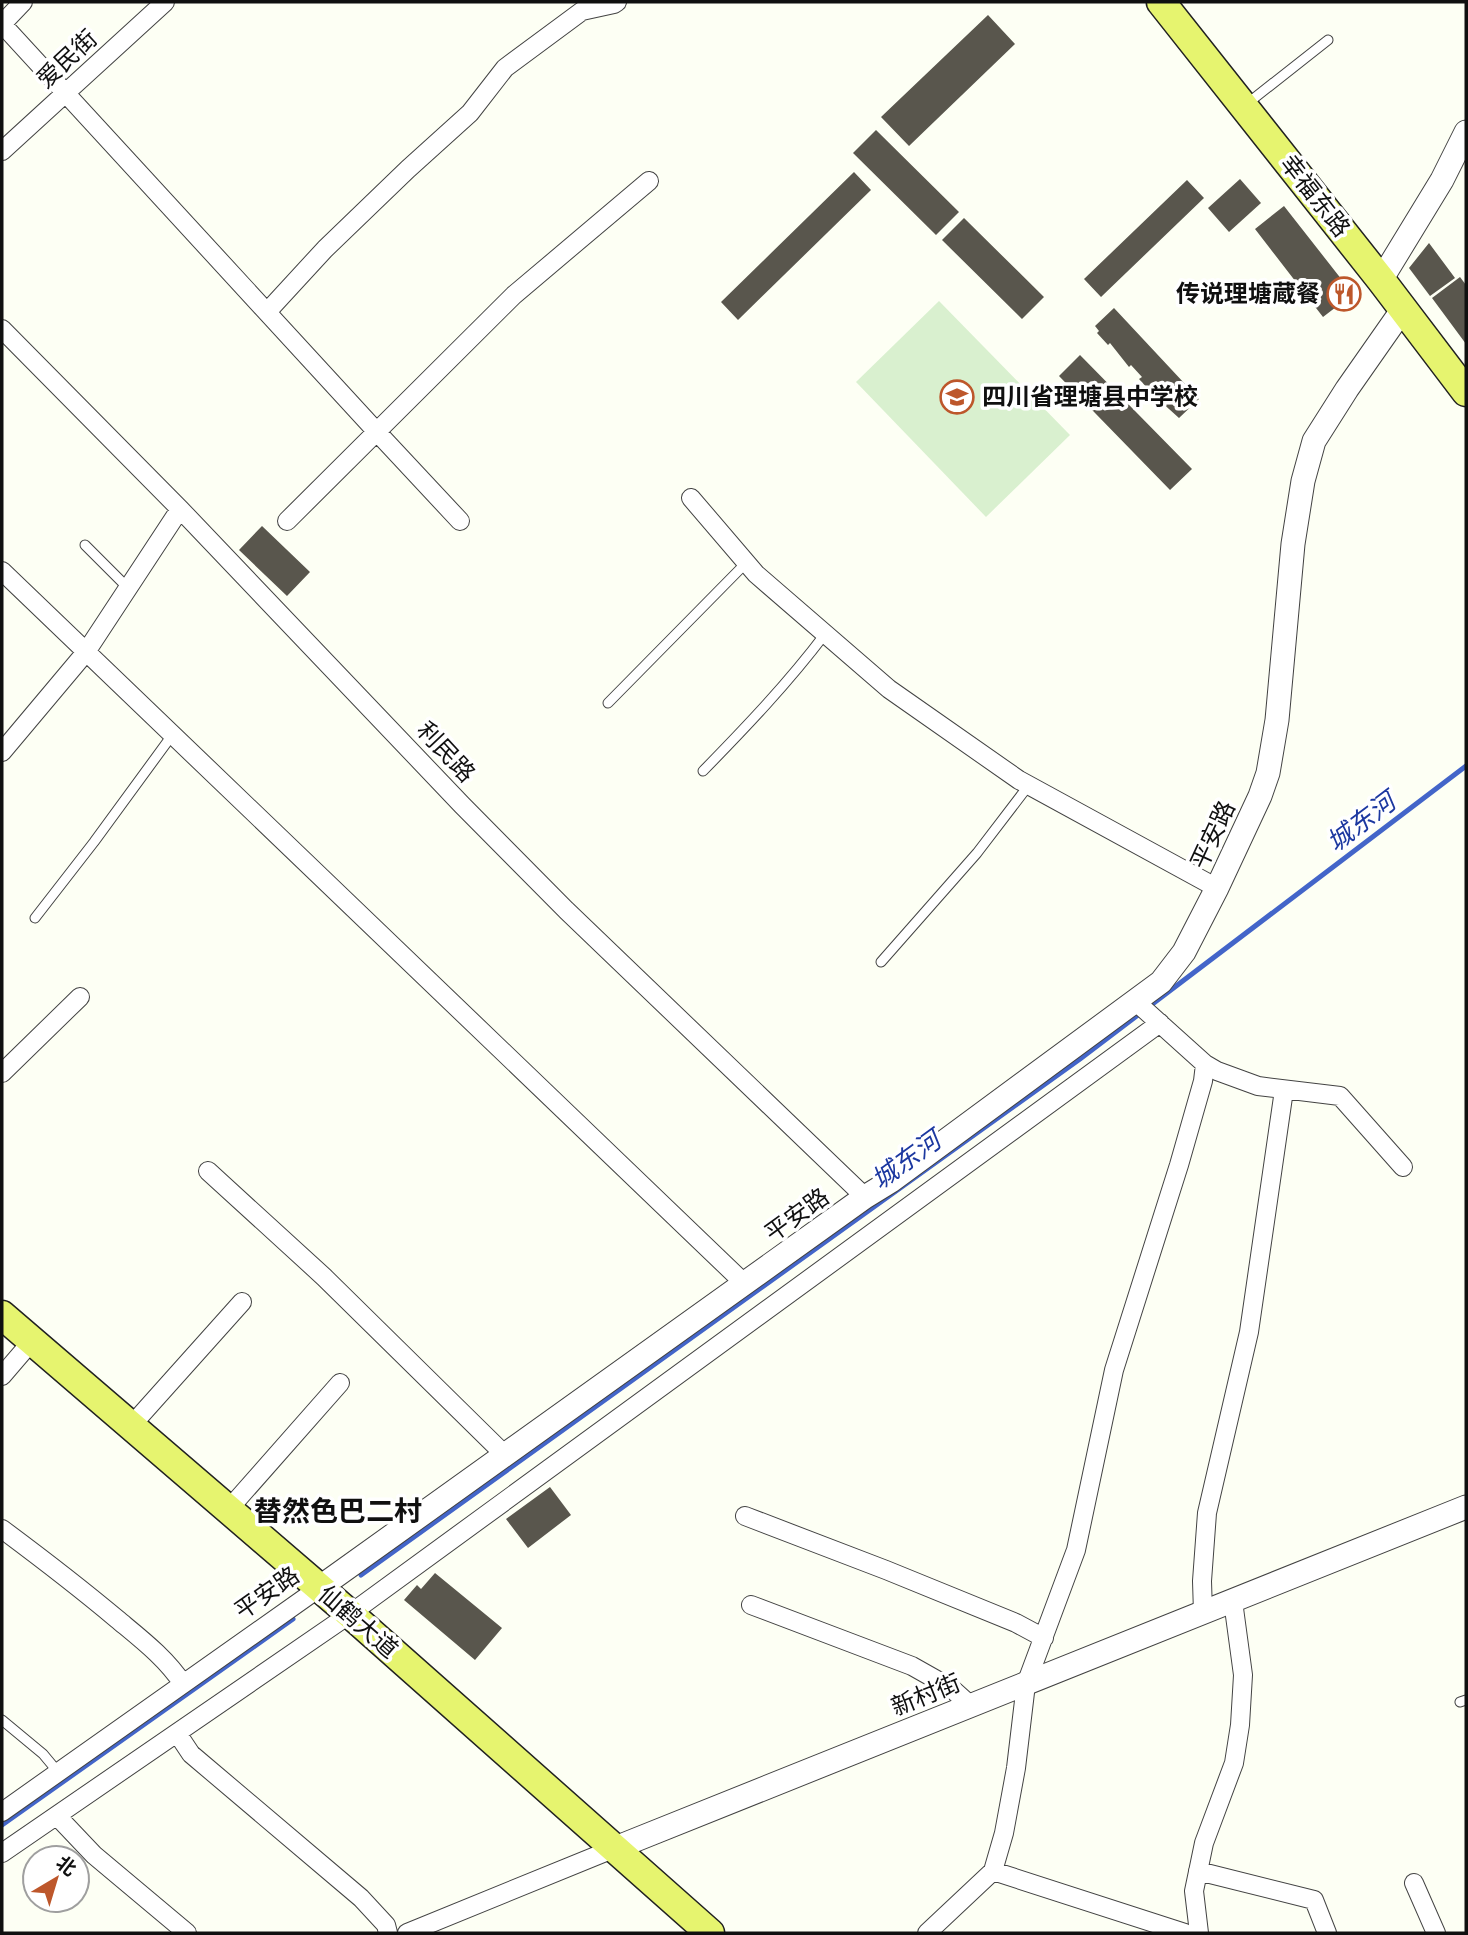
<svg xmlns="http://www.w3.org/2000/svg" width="1468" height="1935" viewBox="0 0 1468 1935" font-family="Merriweather,'Noto Sans SC',serif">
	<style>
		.pitch { fill: #d9f0cf }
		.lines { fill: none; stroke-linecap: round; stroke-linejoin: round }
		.stream { stroke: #4365c9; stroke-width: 5 }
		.building { fill: #59564d }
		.service-casing { stroke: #434343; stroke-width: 11 }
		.minor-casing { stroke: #434343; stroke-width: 20 }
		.tertiary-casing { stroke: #434343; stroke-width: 25 }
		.primary-casing { stroke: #212121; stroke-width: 31 }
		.service { stroke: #fff; stroke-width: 9 }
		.minor { stroke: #fff; stroke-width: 18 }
		.tertiary { stroke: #fff; stroke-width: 23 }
		.primary { stroke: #e6f46f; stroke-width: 28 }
		.labels { text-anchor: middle; stroke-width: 7; stroke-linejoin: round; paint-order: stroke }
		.street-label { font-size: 24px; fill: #101010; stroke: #fff }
		.poi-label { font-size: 24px; font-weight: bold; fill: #101010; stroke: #fff; text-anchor: end }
		.water-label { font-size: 26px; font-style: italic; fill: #1c38a0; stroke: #fff }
		.quarter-label { font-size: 28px; font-weight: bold; fill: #101010; stroke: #fff }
	</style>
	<rect width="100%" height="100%" fill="#fdfff4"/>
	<!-- pitch -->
	<path class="pitch" d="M939 301 1070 435 986 517 856 382Z"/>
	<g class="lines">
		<!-- stream -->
		<path class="stream" d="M361 1575 1080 1059 1466 766
			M2 1825 293 1619"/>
	</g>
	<!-- building -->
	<path class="building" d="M988 15 1015 44 909 146 881 117Z
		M876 130 959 212 936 235 853 153Z
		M854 172 871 190 738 320 721 302Z
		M1240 179 1261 203 1229 232 1208 208Z
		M1187 180 1204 198 1101 297 1084 279Z
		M1284 206 1353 294 1323 317 1255 229Z
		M964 218 1044 297 1022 319 942 240Z
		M1429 243 1455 278 1430 296 1409 268Z
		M1460 277 1466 285V344L1432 298Z
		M1114 308 1199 399 1179 418 1159 400 1161 398 1152 389 1150 391 1139 379 1142 377 1131 365 1129 367 1110 343 1108 345 1097 333 1099 331 1095 326Z
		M1080 355 1192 469 1170 490 1059 376Z
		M262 526 310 572 287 596 239 550Z
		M550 1487 571 1515 528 1548 506 1519Z
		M435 1573 502 1628 475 1660 404 1600 417 1585 421 1589Z"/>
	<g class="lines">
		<defs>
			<path id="service" d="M1248 103 1328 40
				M85 545 128 588
				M608 703 746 563
				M703 771C746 727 788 683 825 634
				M35 918 94 842 173 734
				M881 962 977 853 1029 785
				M1460 1702 1466 1700
				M2 1720 43 1754 58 1772"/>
			<path id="minor" d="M23 2 2 24 376 431 460 521
				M2 151 165 2
				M267 312 325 249 408 169 470 113 505 68 582 11 614 4 617 2
				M2 329 180 509 462 805 566 910 865 1197
				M691 498 756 574 889 689 1019 780 1217 888
				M287 521 514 295 649 181
				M2 571 745 1284
				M2 752 86 652 180 509
				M1135 1001 1205 1064 1217 1071 1258 1086 1340 1096 1403 1167
				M2 1073 80 997
				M208 1171 324 1277 505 1455
				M2 1376 32 1341
				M131 1426 242 1302
				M228 1510 340 1383
				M745 1516 886 1570 1016 1623 1044 1638
				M2 1529C41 1558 80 1588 117 1619 141 1639 166 1658 183 1684
				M751 1605 912 1666 951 1688 971 1706
				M1203 1613 1202 1581 1207 1513 1249 1332 1284 1090
				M177 1733 191 1754 361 1898 386 1925 388 1933
				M2 1812 319 1588
				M57 1816 94 1855 187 1933
				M2 1853 350 1614 1160 1023
				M993 1871 1185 1933
				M1198 1871 1314 1900 1327 1933
				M1414 1883 1436 1933
				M407 1933 613 1849
				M927 1933 993 1871 1004 1833 1016 1768 1026 1684 1076 1550 1114 1370 1179 1165 1203 1081 1205 1064
				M1199 1933 1194 1891 1204 1843 1234 1763 1240 1725 1243 1675 1233 1601"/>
			<path id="tertiary" d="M1381 280 1442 180 1466 132
				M319 1588 865 1197 891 1181 1161 982 1184 952 1217 888 1260 796 1268 773 1277 720 1293 544 1303 481 1314 441 1347 389 1403 309
				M613 1849 1466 1507"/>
			<path id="primary" d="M1161 2 1381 280 1466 392
				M2 1315 350 1614 710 1933"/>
		</defs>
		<!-- service casing -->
		<use href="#service" class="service-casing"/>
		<!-- minor casing -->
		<use href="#minor" class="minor-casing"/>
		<!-- tertiary casing -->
		<use href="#tertiary" class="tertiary-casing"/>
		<!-- primary casing -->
		<use href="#primary" class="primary-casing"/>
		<!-- service -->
		<use href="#service" class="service"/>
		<!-- minor -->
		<use href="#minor" class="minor"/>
		<!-- tertiary -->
		<use href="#tertiary" class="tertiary"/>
		<!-- primary -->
		<use href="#primary" class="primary"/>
	</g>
	<!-- icons -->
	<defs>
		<symbol id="restaurant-ring" viewBox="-11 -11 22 22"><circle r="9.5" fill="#fff" stroke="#bd572b" stroke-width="1.5"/><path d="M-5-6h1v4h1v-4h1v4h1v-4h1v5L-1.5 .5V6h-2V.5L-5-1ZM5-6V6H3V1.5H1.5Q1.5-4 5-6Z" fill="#bd572b"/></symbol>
		<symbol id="school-ring" viewBox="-11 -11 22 22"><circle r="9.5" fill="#fff" stroke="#bd572b" stroke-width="1.5"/><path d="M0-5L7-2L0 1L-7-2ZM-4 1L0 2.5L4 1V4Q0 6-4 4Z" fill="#bd572b"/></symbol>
	</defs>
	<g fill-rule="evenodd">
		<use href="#restaurant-ring" x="1325" y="275" width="38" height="38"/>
		<use href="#school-ring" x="938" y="378" width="38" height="38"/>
	</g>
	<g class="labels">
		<!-- street labels -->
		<g class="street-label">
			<text transform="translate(67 59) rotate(-43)" y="8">爱民街</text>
			<text transform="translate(1315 196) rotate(52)" y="8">幸福东路</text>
			<text transform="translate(446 752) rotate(47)" y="8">利民路</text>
			<text transform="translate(1213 835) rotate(-65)" y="8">平安路</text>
			<text transform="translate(797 1215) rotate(-36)" y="8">平安路</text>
			<text transform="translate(267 1593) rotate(-35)" y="8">平安路</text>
			<text transform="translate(358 1622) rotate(41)" y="8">仙鹤大道</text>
			<text transform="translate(926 1695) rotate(-22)" y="8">新村街</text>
		</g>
		<!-- poi labels -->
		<g class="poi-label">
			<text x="1320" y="302">传说理塘蔵餐</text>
			<text x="982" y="405" text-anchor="start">四川省理塘县中学校</text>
		</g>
		<!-- water labels -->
		<g class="water-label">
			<text transform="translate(1361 822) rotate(-37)" y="9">城东河</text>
			<text transform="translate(906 1160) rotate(-36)" y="9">城东河</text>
		</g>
		<!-- quarter labels -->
		<g class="quarter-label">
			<text x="338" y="1521">替然色巴二村</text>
		</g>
	</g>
	<!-- border -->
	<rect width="1468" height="1935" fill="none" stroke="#101010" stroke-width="7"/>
	<!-- north arrow -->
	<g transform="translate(56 1879) rotate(38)"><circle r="33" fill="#ffffff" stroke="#9f9f9f" stroke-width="2"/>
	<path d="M0-5L12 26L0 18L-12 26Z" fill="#bd572b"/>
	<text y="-10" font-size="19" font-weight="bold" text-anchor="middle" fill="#101010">北</text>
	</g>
</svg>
